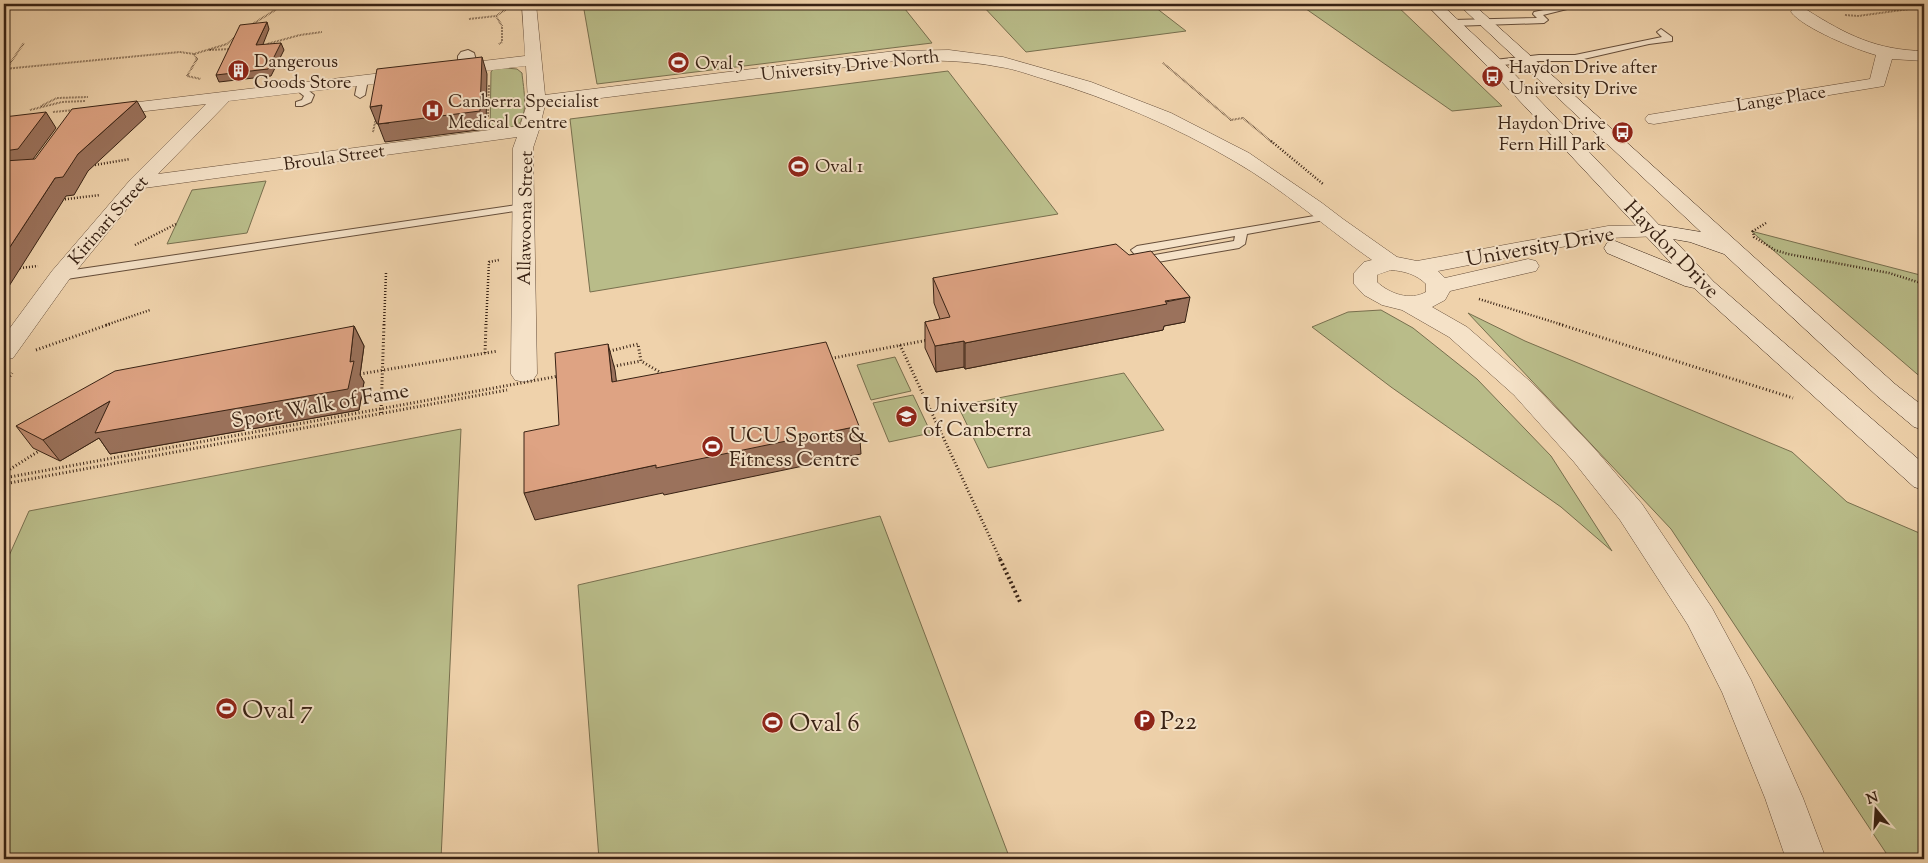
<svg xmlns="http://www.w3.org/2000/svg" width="1928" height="863" viewBox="0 0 1928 863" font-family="'Sorts Mill Goudy',serif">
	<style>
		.green { fill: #b9bc89; stroke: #786f4e }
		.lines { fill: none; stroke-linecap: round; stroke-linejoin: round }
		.lane-casing { stroke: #664e3a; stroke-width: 2 }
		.street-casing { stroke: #664e3a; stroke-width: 1 }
		.secondary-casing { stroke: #382214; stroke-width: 1 }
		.path-far3 { stroke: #382214; stroke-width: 2; stroke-dasharray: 0.5 1; stroke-linecap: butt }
		.path-far2 { stroke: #382214; stroke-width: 2.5; stroke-dasharray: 1 2; stroke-linecap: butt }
		.path-far1 { stroke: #382214; stroke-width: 3; stroke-dasharray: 1 2.5; stroke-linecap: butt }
		.path { stroke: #382214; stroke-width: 4; stroke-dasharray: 2 3; stroke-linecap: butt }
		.lane { fill: #f5e2c8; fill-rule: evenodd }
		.street { fill: #f5e2c8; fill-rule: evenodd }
		.secondary { fill: #f5e2c8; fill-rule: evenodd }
		.path-bridge { stroke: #382214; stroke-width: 3; stroke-dasharray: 1 2.5; stroke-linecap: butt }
		.wall { fill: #bf8c71; stroke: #382214 }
		.shaded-wall { fill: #9b725c; stroke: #382214 }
		.building { fill: #dea383; stroke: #382214 }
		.labels { text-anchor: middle; stroke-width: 4; stroke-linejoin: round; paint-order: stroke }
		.far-poi-label { font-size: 18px; fill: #382214; stroke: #f5e2c8; text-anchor: start }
		.far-street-label { font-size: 18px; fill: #382214; stroke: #f5e2c8 }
		.street-label { font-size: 21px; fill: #382214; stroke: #f5e2c8 }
		.poi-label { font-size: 21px; fill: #382214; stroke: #f5e2c8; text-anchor: start }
		.near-poi-label { font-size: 25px; fill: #382214; stroke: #f5e2c8; text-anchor: start }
	</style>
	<rect width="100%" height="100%" fill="#efd2ab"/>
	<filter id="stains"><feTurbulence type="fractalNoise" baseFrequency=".004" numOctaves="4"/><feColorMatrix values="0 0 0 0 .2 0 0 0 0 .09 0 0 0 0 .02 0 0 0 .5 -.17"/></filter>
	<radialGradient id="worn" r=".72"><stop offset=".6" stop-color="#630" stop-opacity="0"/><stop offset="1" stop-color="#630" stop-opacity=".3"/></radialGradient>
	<!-- green -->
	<path class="green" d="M583 4H901L932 43 597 84Z
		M981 4H1151L1186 31 1026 52Z
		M1299 4H1395L1502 106 1452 111Z
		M506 68 517 69 522 73C523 87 531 121 513 128 506 131 497 131 490 132L491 72 493 69Z
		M948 71 1058 214 590 292 570 119Z
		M266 181 247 233 167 244 192 190Z
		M1751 231 1924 276V380Z
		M1381 310 1413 328 1477 379 1551 456 1612 551 1561 507 1391 387 1312 327 1348 312Z
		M1468 313 1525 341 1792 452 1847 502 1924 535V859H1890L1671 529Z
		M895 357 911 391 871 400 857 365Z
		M1124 373 1164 430 988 468 958 406Z
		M913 395 931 433 889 442 873 403Z
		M461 429 441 859H4V567L29 511Z
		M880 516 1010 859H599L578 585Z"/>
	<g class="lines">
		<defs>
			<path id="lane" d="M328 4H352C347 8 335 9 328 8Z
				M1573 4H1587L1543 15 1548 20 1544 23 1452 26 1448 23 1452 20 1537 18 1533 14 1534 12Z
				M1661 29 1672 37V41L1649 44 1575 61H1539L1494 66 1489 63 1494 60 1539 55H1575L1662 37 1657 32Z
				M468 50 474 53 476 60 472 65H462L458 60V56L461 52Z
				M363 77 368 80 365 95 360 98 355 95 358 80Z
				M305 84 308 85 309 91 314 95 311 102 302 106H296V102L302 100 304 96 299 92 302 85Z
				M524 204 530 207 528 209 60 280 54 276 60 272Z
				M1326 214 1332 217 1330 219 1247 234 1245 244 1239 248 1146 264 1142 263 1131 250 1137 246ZM1235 236 1234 241 1149 256 1146 252Z"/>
			<path id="street" d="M522 4H536L545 95 895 51 949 50 1003 57 1091 82 1171 113 1249 153 1322 203 1343 219 1397 257 1417 261 1608 226 1653 225 1661 226 1664 231 1661 236 1608 238 1438 271 1445 278 1528 259 1536 261 1539 266 1536 271 1450 291 1445 300 1432 307 1467 327 1532 383 1594 448 1642 504 1712 608 1751 680 1803 798 1826 859H1786L1765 798 1722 692 1688 625 1620 520 1574 462 1514 395 1449 337 1402 310 1382 305 1364 295 1354 284V273L1364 262 1372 260C1326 228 1283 189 1234 161 1175 126 1110 99 1044 79 1030 75 1015 69 1000 67 965 60 931 60 895 61L545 105 539 130 533 148 537 374 533 380 524 382 515 380 511 374 513 148 517 137 144 188 68 281 13 358 4 360V336L52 271 131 179 206 104 103 116 97 115 94 111 97 107 525 56ZM526 66 528 101 520 126 158 174 229 101ZM1391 270C1404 271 1416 274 1426 284V292C1410 301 1390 294 1377 282V275Z
				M1792 4H1808L1807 10C1847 35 1876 50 1924 51V61L1892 59 1884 86 1654 124 1648 123 1645 119 1648 115 1654 114 1870 79 1876 55C1857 50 1803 28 1791 12L1793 6Z"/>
			<path id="secondary" d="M1426 4H1441L1500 59 1659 225 1701 232 1458 4H1473L1895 384 1924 407V430L1914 427 1877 396 1724 254 1690 242 1673 239 1714 282 1924 464V490L1914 487 1694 288 1685 286 1607 253 1604 248 1607 243 1615 241 1672 264 1488 67Z"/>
		</defs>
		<!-- lane casing -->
		<use href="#lane" class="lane-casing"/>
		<!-- street casing -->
		<use href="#street" class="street-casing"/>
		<!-- secondary casing -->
		<use href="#secondary" class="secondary-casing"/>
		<!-- path-far3 -->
		<path class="path-far3" d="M300 4 314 7
			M1845 15 1858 16 1924 7
			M469 19 496 16
			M251 25 285 4
			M267 44 300 35 322 32
			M499 44 502 42V26L496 16 508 8
			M209 50 231 49
			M194 54 227 44 236 36
			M1163 63 1231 120 1243 118 1273 143
			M4 69 180 52 194 54 197 59 187 76 201 79
			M6 69 24 43
			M41 106 57 98 88 97
			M30 110 62 102 85 101
			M53 112 74 110
			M488 117 489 84
			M373 132 376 118"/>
		<!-- path-far2 -->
		<path class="path-far2" d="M1271 141 1323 184
			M95 165 130 159
			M59 200 100 195
			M1766 223 1753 231 1754 237 1775 250 1788 254 1889 273 1924 284
			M135 245 176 224
			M20 268 38 266
			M1479 299 1563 325
			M106 325 150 310
			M384 325 386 273
			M486 325 489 262 499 260"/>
		<!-- path-far1 -->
		<path class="path-far1" d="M1559 324 1793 398
			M900 345 1001 561
			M36 350 110 324
			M606 352 638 344 641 361 663 374
			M485 353 486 324
			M828 359 928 340
			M360 374 498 351
			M4 385 12 373
			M381 413 384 324
			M4 473 39 451
			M4 484 507 390"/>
		<!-- path -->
		<path class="path" d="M1000 559 1021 604"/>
		<!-- lane -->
		<use href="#lane" class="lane"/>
		<!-- street -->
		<use href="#street" class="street"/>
		<!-- secondary -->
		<use href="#secondary" class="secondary"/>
		<!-- path-bridge -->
		<path class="path-bridge" d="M610 367 641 361
			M4 478 559 376"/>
	</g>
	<!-- wall -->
	<path class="wall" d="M933 278 1185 322 1164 326 1163 330 965 369 964 367 936 372 925 348V322L940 319 934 303Z
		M354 326 364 346 360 375 364 382 359 410 110 454 99 438 60 461 33 448 16 426Z"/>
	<!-- shaded-wall -->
	<path class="shaded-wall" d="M267 22 269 29 260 52 256 45Z
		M281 43 284 50 271 76 219 82 216 75Z
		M482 57 487 74 486 129 385 142 378 124Z
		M137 101 146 117 88 171 74 195 66 196 4 294V256L55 178 78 154Z
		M382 105 389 123 377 124 370 107Z
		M46 112 56 128 28 166 4 170V151Z
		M1190 297 1185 322 1164 326 1163 330 965 369V343Z
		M354 326 364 346 360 375 364 382 359 410 110 454 99 438 60 461 43 440 110 401 350 362Z
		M964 341V367L936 372 935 346Z
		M608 344 615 370 620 409 612 382Z
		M859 426 861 454 664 495 663 493 535 520 524 493 656 465Z"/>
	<!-- building -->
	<path class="building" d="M267 22 256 45 281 43 268 69 216 75 240 25Z
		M482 57 480 111 378 124 382 105 370 107 377 69Z
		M137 101 78 154 63 177 55 178 4 256V161L35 159 72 109Z
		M46 112 18 149 4 151V117Z
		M1116 244 1129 255 1151 251 1190 297 1165 301 1167 304 965 343 964 341 935 346 925 322 950 317 933 278Z
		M354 326 350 362 354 361 348 389 95 433 110 401 43 440 16 426 115 371Z
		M826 342 859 426 656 468V465L524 493V432L559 425 555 353 608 344 612 382Z"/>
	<!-- icons -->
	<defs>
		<symbol id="stadium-disc" viewBox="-11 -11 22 22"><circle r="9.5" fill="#8f2418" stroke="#f5e2c8"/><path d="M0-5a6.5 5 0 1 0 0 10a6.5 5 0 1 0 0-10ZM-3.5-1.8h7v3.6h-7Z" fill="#fff"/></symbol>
		<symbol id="building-disc" viewBox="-11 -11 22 22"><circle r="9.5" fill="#8f2418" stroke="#f5e2c8"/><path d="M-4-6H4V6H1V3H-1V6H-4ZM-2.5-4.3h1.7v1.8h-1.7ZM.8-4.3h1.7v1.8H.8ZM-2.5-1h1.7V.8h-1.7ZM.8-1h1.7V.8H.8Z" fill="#fff"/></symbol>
		<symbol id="bus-disc" viewBox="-11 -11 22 22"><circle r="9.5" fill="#8f2418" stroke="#f5e2c8"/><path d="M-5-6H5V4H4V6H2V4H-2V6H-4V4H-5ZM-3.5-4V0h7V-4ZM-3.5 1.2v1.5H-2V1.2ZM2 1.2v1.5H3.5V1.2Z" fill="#fff"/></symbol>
		<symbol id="hospital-disc" viewBox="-11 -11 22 22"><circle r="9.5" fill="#8f2418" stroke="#f5e2c8"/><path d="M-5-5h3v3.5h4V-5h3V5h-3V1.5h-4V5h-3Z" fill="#fff"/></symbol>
		<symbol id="university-disc" viewBox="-11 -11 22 22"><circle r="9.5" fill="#8f2418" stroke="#f5e2c8"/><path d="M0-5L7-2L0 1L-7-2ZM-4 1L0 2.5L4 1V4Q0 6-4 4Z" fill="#fff"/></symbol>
		<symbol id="parking-disc" viewBox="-11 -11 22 22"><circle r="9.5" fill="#8f2418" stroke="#f5e2c8"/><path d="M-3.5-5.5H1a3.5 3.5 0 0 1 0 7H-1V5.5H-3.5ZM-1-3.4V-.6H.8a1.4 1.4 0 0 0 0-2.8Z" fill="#fff"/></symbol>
	</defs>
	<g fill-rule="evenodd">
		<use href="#stadium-disc" x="666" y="50" width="25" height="25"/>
		<use href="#building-disc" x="226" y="58" width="25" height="25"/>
		<use href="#bus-disc" x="1480" y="64" width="25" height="25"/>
		<use href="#hospital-disc" x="420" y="98" width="25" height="25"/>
		<use href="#bus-disc" x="1610" y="120" width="25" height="25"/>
		<use href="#stadium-disc" x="786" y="154" width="25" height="25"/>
		<use href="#university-disc" x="894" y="404" width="25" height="25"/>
		<use href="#stadium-disc" x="700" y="434" width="25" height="25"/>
		<use href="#stadium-disc" x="214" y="696" width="25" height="25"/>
		<use href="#parking-disc" x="1132" y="708" width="25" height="25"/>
		<use href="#stadium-disc" x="760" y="710" width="25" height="25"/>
	</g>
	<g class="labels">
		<!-- far-poi labels -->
		<g class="far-poi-label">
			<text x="254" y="67">Dangerous<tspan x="254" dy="21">Goods Store</tspan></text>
			<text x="695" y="69">Oval 5</text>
			<text x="1509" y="73">Haydon Drive after<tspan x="1509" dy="21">University Drive</tspan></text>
			<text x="448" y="107">Canberra Specialist<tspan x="448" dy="21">Medical Centre</tspan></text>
			<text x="1606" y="129" text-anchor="end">Haydon Drive<tspan x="1606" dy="21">Fern Hill Park</tspan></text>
			<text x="815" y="172">Oval 1</text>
		</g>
		<!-- far-street labels -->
		<g class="far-street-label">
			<text transform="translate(850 65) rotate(-6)" y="6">University Drive North</text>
			<text transform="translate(1781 98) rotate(-9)" y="6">Lange Place</text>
			<text transform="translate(334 157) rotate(-8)" y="6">Broula Street</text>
			<text transform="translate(525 218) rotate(-89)" y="6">Allawoona Street</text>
			<text transform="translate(108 220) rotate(-49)" y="6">Kirinari Street</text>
		</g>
		<!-- street labels -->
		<g class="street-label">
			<text transform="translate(1540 246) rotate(-10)" y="7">University Drive</text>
			<text transform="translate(1672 249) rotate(46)" y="7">Haydon Drive</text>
			<text transform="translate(320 405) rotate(-10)" y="7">Sport Walk of Fame</text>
		</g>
		<!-- poi labels -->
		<g class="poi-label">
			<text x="923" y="412">University<tspan x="923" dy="24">of Canberra</tspan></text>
			<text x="729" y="442">UCU Sports &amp;<tspan x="729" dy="24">Fitness Centre</tspan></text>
		</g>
		<!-- near-poi labels -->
		<g class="near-poi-label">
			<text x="242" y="718">Oval 7</text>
			<text x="1160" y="729">P22</text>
			<text x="789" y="731">Oval 6</text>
		</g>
	</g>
	<!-- margin -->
	<rect width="1928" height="863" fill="none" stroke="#efd2ab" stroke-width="20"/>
	<rect x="5" y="5" width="1918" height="853" fill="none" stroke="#382214" stroke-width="2.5"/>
	<rect x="10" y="10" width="1908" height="843" fill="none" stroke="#382214"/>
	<!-- north arrow -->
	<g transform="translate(1876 810) rotate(342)" stroke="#f5e2c8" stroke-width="4" paint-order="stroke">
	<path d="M0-4L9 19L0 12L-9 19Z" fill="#382214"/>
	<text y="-8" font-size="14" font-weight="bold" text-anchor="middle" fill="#382214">N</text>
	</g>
	<rect width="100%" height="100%" filter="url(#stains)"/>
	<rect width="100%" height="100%" fill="url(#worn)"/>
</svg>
